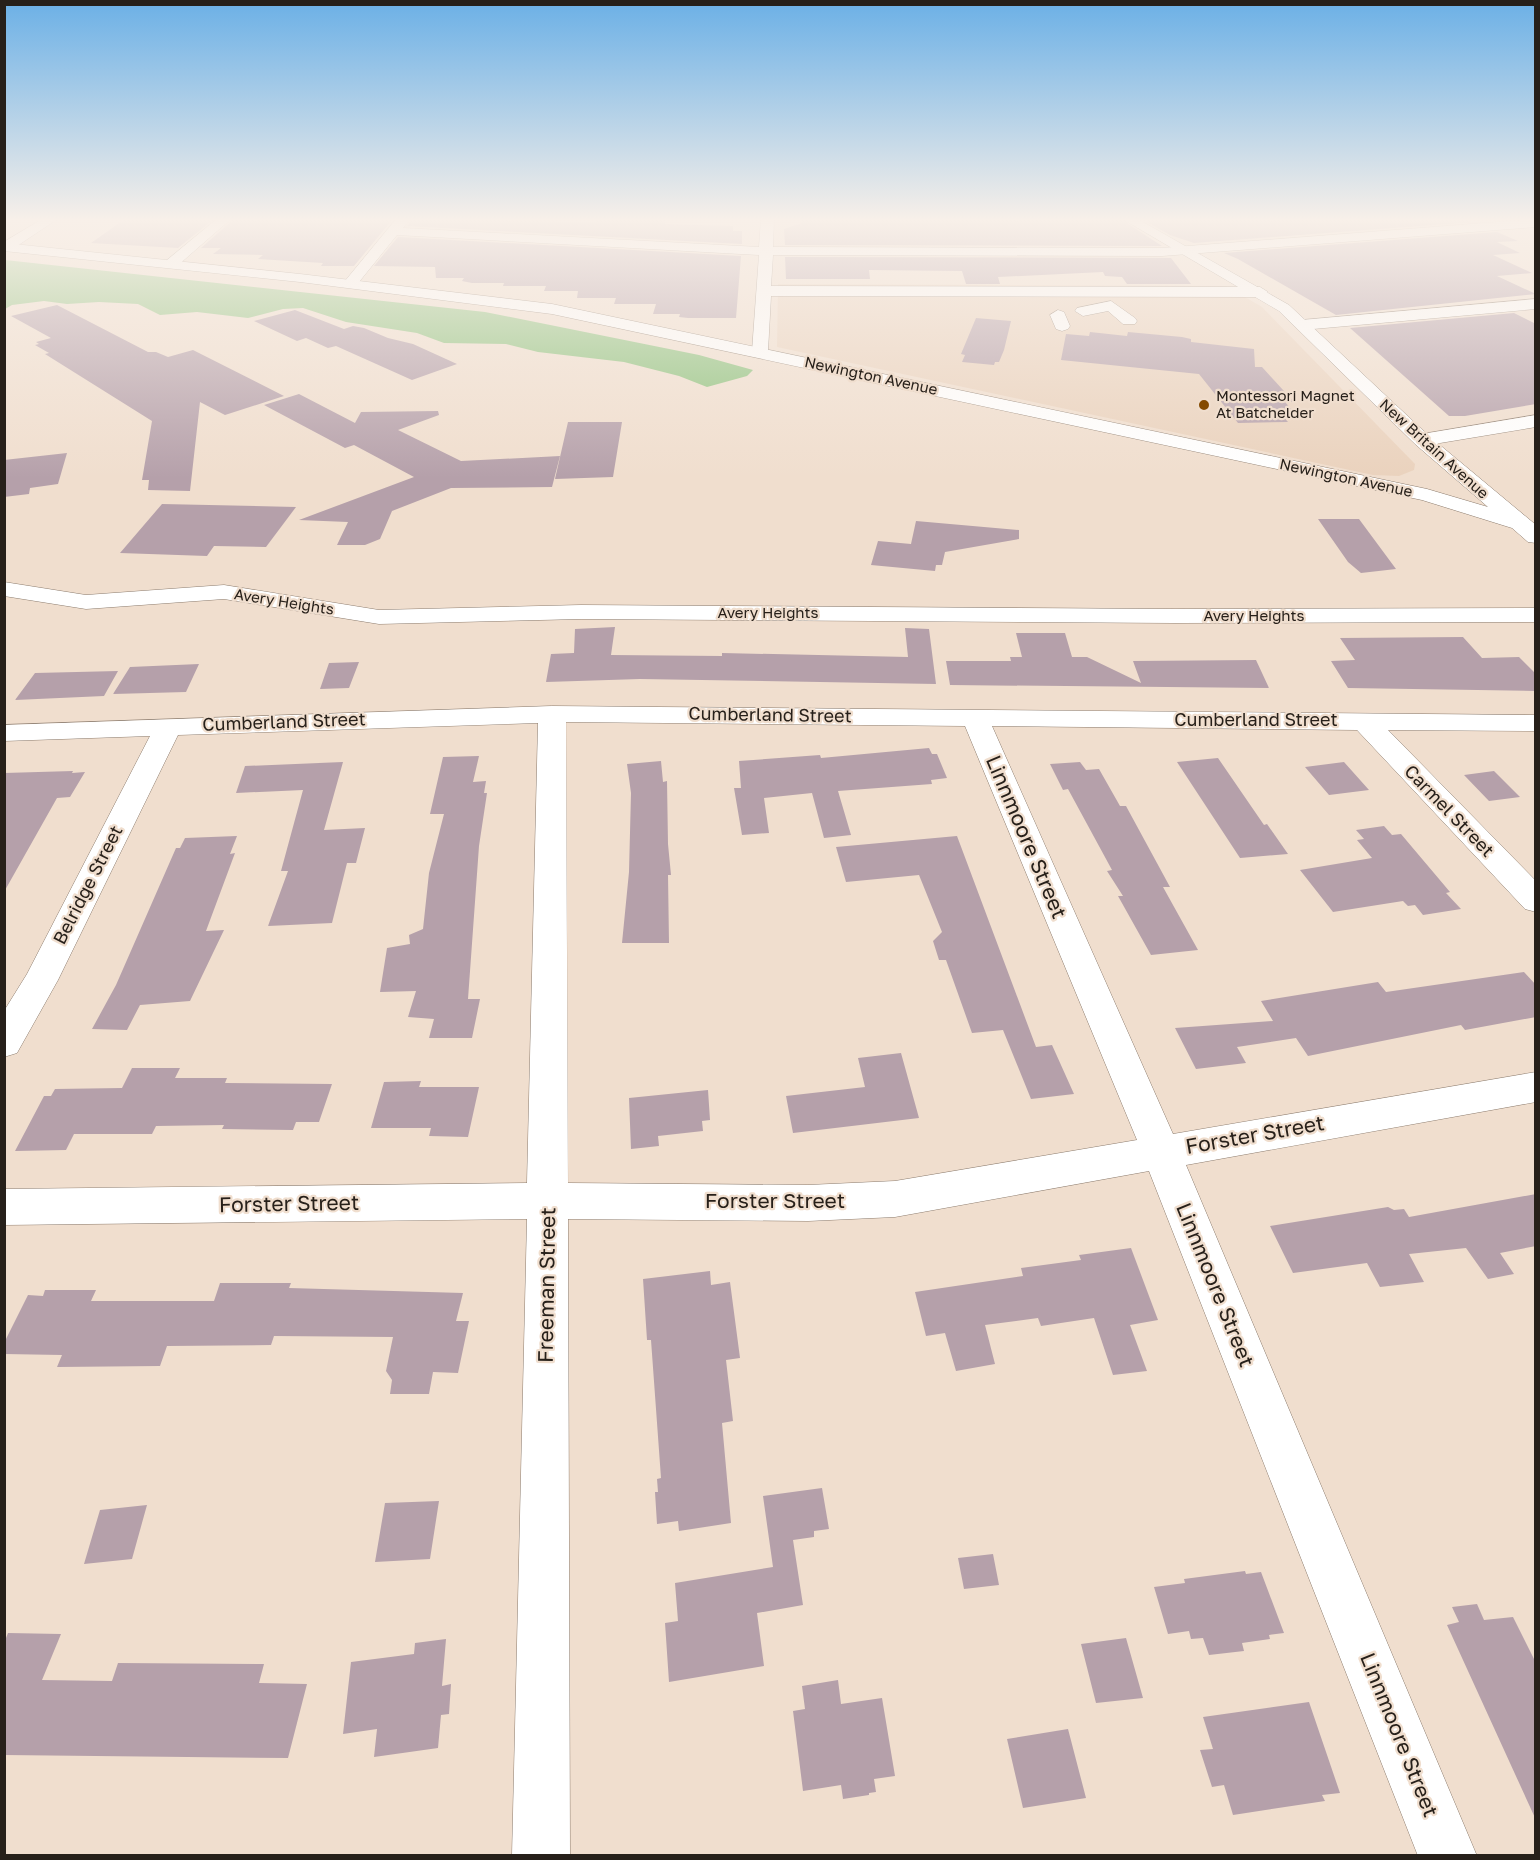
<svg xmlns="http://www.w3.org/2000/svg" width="1540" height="1860" viewBox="0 0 1540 1860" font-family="'Golos Text',sans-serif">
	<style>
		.built { fill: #ead2bd }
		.green { fill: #8dc17c }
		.building { fill: #b5a0aa }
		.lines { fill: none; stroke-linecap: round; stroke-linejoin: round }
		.minor-casing { stroke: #8d7d6f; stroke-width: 1 }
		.major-casing { stroke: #8d7d6f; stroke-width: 1 }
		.minor { fill: #fff; fill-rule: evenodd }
		.major { fill: #fff; fill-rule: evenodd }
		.poi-dot { fill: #844a00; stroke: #f0dece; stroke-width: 2 }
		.labels { text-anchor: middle; stroke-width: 4.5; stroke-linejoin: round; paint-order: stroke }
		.far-street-label { font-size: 15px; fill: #27201a; stroke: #f0dece }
		.far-poi-label { font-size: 15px; fill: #27201a; stroke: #f0dece; text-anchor: start }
		.street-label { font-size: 18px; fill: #27201a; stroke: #f0dece }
		.near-street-label { font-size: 21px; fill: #27201a; stroke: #f0dece }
	</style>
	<rect width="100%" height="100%" fill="#f0dece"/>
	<!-- built -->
	<path class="built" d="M778 284 1226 286 1262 307 1415 464 1414 470 1399 476 1373 475 777 347Z"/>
	<!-- green -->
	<path class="green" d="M5 260 485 312 699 355 753 370 747 376 707 387 679 376 624 362 538 352 506 344 444 343 417 333 346 322 303 308 283 309 248 318 197 312 160 315 138 304 99 302 67 304 44 301 12 305 5 309Z"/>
	<!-- building -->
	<path class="building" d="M802 218H1119L1162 246 785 245 784 229 802 223Z
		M1140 218H1462L1472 222 1194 243 1170 235Z
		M125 219H214L178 248 91 243Z
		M234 219H338L392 220 354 266H321L323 263 258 259 263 255 213 254 221 248H201Z
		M598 219 665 220V224L733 226V231H742V244L407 226 412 220 597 222Z
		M1497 232 1518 241 1497 242 1520 253 1493 255 1532 273 1497 276 1536 294 1336 315 1238 259 1224 253Z
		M398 237 741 256 736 318H688L679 317 680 314H653L656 304H614L616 298H577L578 291H544L546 286H503L504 283H472L462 281 464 278H436L435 267 374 266Z
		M785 257 1171 258 1191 284H1127L1122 277 1105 276 1103 272 998 277 1000 284H966L962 271 869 270 870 279H786Z
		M57 305 148 352H156L168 357 193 350 284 396 225 415 200 402 190 491 148 490 149 480H142L152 421 45 354 49 353 35 345 39 344 36 342 51 338 11 316Z
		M295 310 344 329 353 326 364 328 388 338 413 344 457 364 412 380 336 346 328 348 306 338 297 341 254 321Z
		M1514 313 1536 324V404L1465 416H1449L1350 328Z
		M976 318 1011 321 1004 350 999 362H995L994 365 962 362 965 355 961 354Z
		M1090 332 1127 336 1128 332 1182 337 1191 339V342L1254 349 1255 367H1262L1294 402H1285L1294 412 1280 413 1288 422 1238 423 1199 374 1061 360 1066 334 1089 336Z
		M299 394 355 423 361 412 438 411 439 415 398 430 461 461 560 456 552 487 451 488 392 511 380 539 365 545H337L348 522 299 520 414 477 354 445 345 448 264 405Z
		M568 422H622L613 477 555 479Z
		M67 453 58 484 30 488 29 494 4 497V460Z
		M162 504 296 507 266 547 214 546 207 556 120 553Z
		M1318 519H1359L1396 569 1361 573 1348 562Z
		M916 521 1019 530V539L945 552 942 565H936L935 571 871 565 878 541 911 544Z
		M615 627 611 655 722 656V653L908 657 905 628 929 629 936 684 640 679 546 682 551 654 574 653 575 629Z
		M1016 633H1065L1072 657H1087L1141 683 1133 661 1256 660 1269 688 950 685 946 661H1011L1010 657H1022Z
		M1463 637 1482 658 1519 657 1536 674V691L1348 688 1331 661 1355 660 1340 638Z
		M359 662 349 688 320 689 329 663Z
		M199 664 186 692 113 694 130 667Z
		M118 671 104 696 15 700 35 673Z
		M929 748 932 754H937L947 778 931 780 932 784 838 791 851 835 824 838 812 793 764 798 769 833 742 835 734 788H741L739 761 820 755 821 758Z
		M479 756 473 782 486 781 484 793H487L479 846 468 999H480L472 1038H429L434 1019 408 1017 416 991 380 992 387 948 410 944 409 935 423 929 429 873 444 814H430L443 757Z
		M1218 758 1264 825 1267 824 1288 854 1240 858 1177 762Z
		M661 761 663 782 667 781 668 844 671 875H668L669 943H622L629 872 631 793 627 764Z
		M343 762 324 830 365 828 356 863H347L332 923 268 926 288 871H281L303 790 236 793 245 766Z
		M1080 762 1086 770 1099 769 1120 806H1126L1170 887H1163L1198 950 1151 955 1118 896H1123L1107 871 1112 870 1068 789 1063 790 1050 764Z
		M1344 762 1369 790 1329 795 1305 767Z
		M73 771 72 773 85 772 70 797 57 798 4 892V773Z
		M1494 771 1520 797 1489 801 1464 775Z
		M1384 826 1392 835 1401 834 1450 892 1446 893 1461 909 1423 915 1415 905 1408 906 1403 901 1333 912 1300 870 1372 858 1357 840 1364 839 1356 830Z
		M237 836 230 854 235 853 206 931 224 930 190 1001 140 1005 127 1030 92 1029 116 985 176 848H180L185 838Z
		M957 836 1036 1047 1052 1045 1074 1094 1031 1099 1003 1030 972 1033 946 960H939L933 941 942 932 919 875 846 882 836 847Z
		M1524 972 1536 985V1017L1465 1030 1461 1025 1308 1056 1296 1038 1237 1047 1246 1063 1196 1069 1175 1028 1273 1021 1261 1001 1378 982 1386 992Z
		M901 1053 919 1118 793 1133 786 1096 865 1087 858 1058Z
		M132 1068H180L175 1078H227L225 1083 332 1084 319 1122H296L293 1130 222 1129 224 1125 156 1126 152 1134H74L66 1150 15 1151 44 1096H51L55 1089 122 1088Z
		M421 1081 419 1087H479L468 1137 429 1136 431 1128H371L384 1082Z
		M708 1090 710 1120 702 1121 703 1131 658 1136 659 1146 631 1149 629 1098Z
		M1536 1194V1246L1500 1253 1514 1274 1488 1279 1466 1248 1409 1254 1424 1282 1380 1287 1367 1263 1293 1273 1270 1226 1388 1207 1394 1210 1404 1209 1409 1217Z
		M1131 1248 1158 1320 1130 1325 1147 1371 1113 1375 1094 1318 1041 1326 1038 1318 985 1325 995 1364 956 1371 945 1333 926 1336 915 1292 1023 1276 1021 1268 1081 1260 1079 1255Z
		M710 1271 711 1285 730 1282 740 1358 726 1360 733 1421 722 1423 731 1523 679 1531 678 1521 657 1524 655 1492H658L657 1479 661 1478 651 1340H647L643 1279Z
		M220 1283H291L289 1288 463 1293 456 1321H469L458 1373 433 1372 429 1394H390L392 1380 386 1371 393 1337 274 1336 271 1345 167 1346 160 1366 57 1367 62 1355 4 1354V1343L28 1295 43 1296 45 1290H96L91 1301H214Z
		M822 1488 829 1529 814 1531V1537L793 1540 803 1605 757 1613 764 1666 669 1682 665 1623 678 1621 675 1583 773 1567 763 1496Z
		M439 1501 430 1559 375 1562 385 1503Z
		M147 1505 132 1559 84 1564 100 1510Z
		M993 1554 999 1585 964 1589 958 1558Z
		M1245 1571 1246 1574 1261 1572 1284 1633 1269 1635 1270 1639 1242 1643 1244 1651 1209 1655 1203 1638 1191 1639 1189 1631 1168 1634 1154 1587 1185 1583 1184 1579Z
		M1477 1604 1484 1620 1513 1617 1536 1663V1820L1447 1625 1459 1622 1452 1607Z
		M8 1633 61 1634 42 1680 112 1681 118 1663 264 1664 259 1683 307 1684 288 1758 4 1755V1643Z
		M1126 1638 1143 1698 1096 1703 1081 1644Z
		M446 1639 442 1686 451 1684 449 1714 441 1715 438 1748 374 1757 377 1729 343 1734 351 1662 414 1654 415 1643Z
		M838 1680 841 1704 882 1698 895 1776 874 1779 876 1792 869 1793V1795L843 1799 841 1785 803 1791 793 1711 805 1709 802 1686Z
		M1309 1702 1340 1793 1322 1795 1325 1801 1233 1815 1224 1785 1212 1787 1200 1750 1213 1749 1203 1717Z
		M1068 1729 1086 1798 1023 1808 1007 1739Z"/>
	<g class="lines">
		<defs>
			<path id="minor" d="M44 218H59L11 250 4 251V242Z
				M218 218H232L176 267H166V261Z
				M397 218H411L403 228 759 247 761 218H774L773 247 1162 248 1536 219V227L1162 256 773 255 771 286 1260 287 1268 292 1260 297 771 296 768 351 760 356 752 351 759 255 397 235 355 287H345L343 284 345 281Z
				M1536 299V309L1302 330 1294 325 1302 320Z
				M1111 301 1135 318 1137 321 1135 324H1123L1108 311 1083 316 1075 311 1077 308Z
				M1058 310 1064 312 1070 326 1068 329 1062 331 1056 329 1050 315Z
				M1536 415V427L1422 446 1412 440 1422 434Z
				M4 582 86 595 224 585 379 610 581 605 1175 609 1536 608V622L1175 623 581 619 379 624 224 599 86 609 4 596Z
				M552 706 1536 715V731L1388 730 1536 881V912L1525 909 1357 730 992 726 1173 1134 1536 1072V1102L1186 1165 1477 1856H1418L1149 1171 895 1217 808 1221 568 1219 570 1856H512L527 1219 4 1225V1189L527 1183 538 723 178 735 58 980 17 1053 4 1057V1011L27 974 150 736 4 741V725ZM566 722 965 726 1137 1140 895 1181 808 1185 568 1183Z"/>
			<path id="major" d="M1121 218H1136L1289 305 1429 436 1536 525V543L1528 542 1512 528 1422 500 552 314 300 282 4 251V243L300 274 552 304 1427 489 1488 507 1415 444 1279 311Z"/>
		</defs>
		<!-- minor casing -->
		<use href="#minor" class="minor-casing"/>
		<!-- major casing -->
		<use href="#major" class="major-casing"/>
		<!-- minor -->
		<use href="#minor" class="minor"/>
		<!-- major -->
		<use href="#major" class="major"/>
	</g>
	<!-- sky -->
	<linearGradient id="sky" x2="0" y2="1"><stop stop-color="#6bb0e6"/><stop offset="0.46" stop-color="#f8f0e9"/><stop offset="1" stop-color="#f8f0e9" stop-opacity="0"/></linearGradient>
	<rect width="1540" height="478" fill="url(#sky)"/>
	<!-- markers -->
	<circle class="poi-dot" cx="1204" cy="405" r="6"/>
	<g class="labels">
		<!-- far-street labels -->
		<g class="far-street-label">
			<text transform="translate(871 376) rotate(12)" y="5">Newington Avenue</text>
			<text transform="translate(1434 449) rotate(42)" y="5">New Britain Avenue</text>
			<text transform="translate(1346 478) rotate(12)" y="5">Newington Avenue</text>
			<text transform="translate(284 602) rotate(9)" y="5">Avery Heights</text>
			<text x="768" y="618">Avery Heights</text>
			<text x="1254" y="621">Avery Heights</text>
		</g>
		<!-- far-poi labels -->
		<g class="far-poi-label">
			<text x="1216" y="401">Montessori Magnet<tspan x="1216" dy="17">At Batchelder</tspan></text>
		</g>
		<!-- street labels -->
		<g class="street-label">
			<text transform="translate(770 715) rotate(1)" y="6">Cumberland Street</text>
			<text x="1256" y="726">Cumberland Street</text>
			<text transform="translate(284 722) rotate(-2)" y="6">Cumberland Street</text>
			<text transform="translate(1449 811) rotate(46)" y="6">Carmel Street</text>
			<text transform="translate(88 885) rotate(-63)" y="6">Belridge Street</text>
		</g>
		<!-- near-street labels -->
		<g class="near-street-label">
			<text transform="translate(1026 837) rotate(67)" y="7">Linnmoore Street</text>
			<text transform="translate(1255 1135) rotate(-10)" y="7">Forster Street</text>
			<text x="775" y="1208">Forster Street</text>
			<text transform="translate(289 1204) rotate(-1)" y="7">Forster Street</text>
			<text transform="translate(547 1285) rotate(-89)" y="7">Freeman Street</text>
			<text transform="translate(1215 1285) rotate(68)" y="7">Linnmoore Street</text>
			<text transform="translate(1399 1735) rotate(68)" y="7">Linnmoore Street</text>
		</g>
	</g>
	<!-- border -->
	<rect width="1540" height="1860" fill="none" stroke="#27201a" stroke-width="12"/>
</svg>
